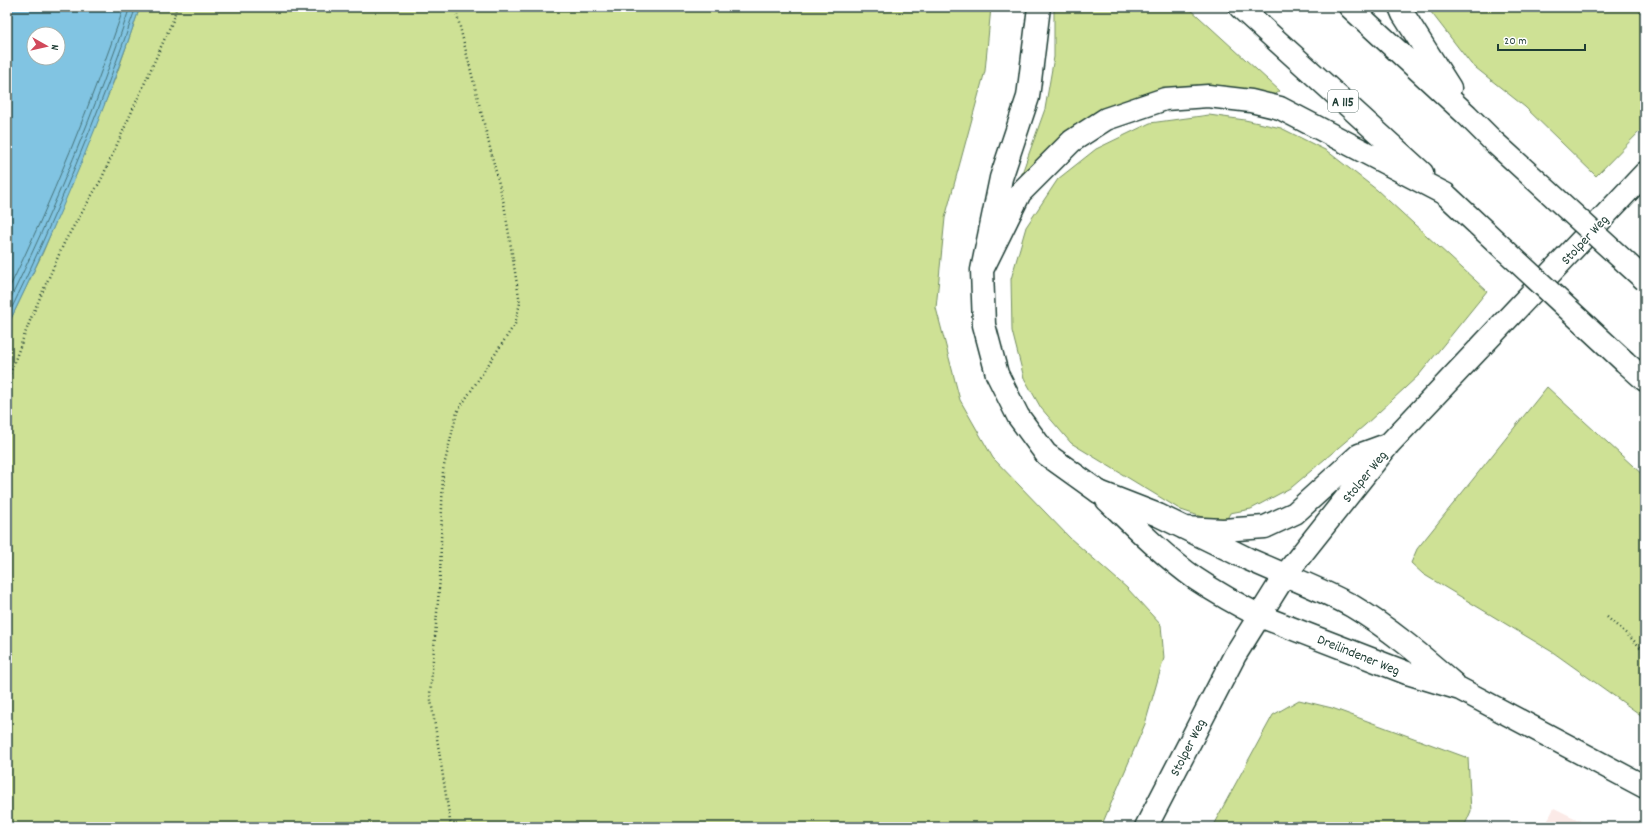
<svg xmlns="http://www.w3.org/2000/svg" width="1652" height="834" viewBox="0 0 1652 834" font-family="Dekko,sans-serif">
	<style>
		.built { fill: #fbeae7 }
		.green { fill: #cee195; stroke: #768f64 }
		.water { fill: #81c4e2; stroke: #5a8e9c; fill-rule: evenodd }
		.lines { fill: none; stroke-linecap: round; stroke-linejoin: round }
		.shore { stroke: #46737a; stroke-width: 1 }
		.minor-casing { stroke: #1f3d34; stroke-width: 25 }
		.tertiary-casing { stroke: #1f3d34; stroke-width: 25 }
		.motorway-casing { stroke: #1f3d34; stroke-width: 25 }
		.path { stroke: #1f3d34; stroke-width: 2.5; stroke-dasharray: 1 3; stroke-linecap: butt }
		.minor { stroke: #fff; stroke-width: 22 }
		.tertiary { stroke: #fff; stroke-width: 22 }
		.motorway { stroke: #fff; stroke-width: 22 }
		.motorway-bridge-casing { stroke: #1f3d34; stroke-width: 25; stroke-linecap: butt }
		.motorway-bridge { stroke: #fff; stroke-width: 22 }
		.labels { text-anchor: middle; stroke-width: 3.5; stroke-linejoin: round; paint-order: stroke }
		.shield { fill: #fff; stroke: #627771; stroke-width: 1 }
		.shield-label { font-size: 13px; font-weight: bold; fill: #1f3d34 }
		.street-label { font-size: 14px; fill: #1f3d34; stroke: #fff }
	</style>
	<rect width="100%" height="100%" fill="#fff"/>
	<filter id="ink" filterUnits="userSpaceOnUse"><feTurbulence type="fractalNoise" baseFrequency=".025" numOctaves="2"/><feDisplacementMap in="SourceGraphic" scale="8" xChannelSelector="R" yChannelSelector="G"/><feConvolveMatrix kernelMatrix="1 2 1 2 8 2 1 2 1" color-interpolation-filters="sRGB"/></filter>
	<g filter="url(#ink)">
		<!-- built -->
		<path class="built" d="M1554 808 1593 827H1544Z"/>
		<!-- green -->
		<path class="green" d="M140 7H991L985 71 945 218 936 308 960 400 993 458 1070 538 1127 588 1161 625 1164 658 1145 724 1101 827H7V327L43 252 116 76Z
			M1054 7H1188L1280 91 1273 96 1130 100 1017 187 1045 109 1054 57Z
			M1427 7H1645V126L1596 176 1525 107 1471 64Z
			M1209 115 1245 120 1281 128 1327 151 1377 190 1487 291 1419 375 1365 425 1292 487 1251 509 1230 513 1227 519 1205 518 1181 510 1071 443 1041 408 1024 378 1012 331 1011 279 1026 227 1058 179 1096 149 1150 123Z
			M1547 387 1645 477V718L1554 653 1423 574 1411 563 1417 549Z
			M1299 700 1332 708 1468 758 1471 811 1464 827H1212L1273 715Z"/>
		<!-- water -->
		<path class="water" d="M7 7H140C103 116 58 223 7 327ZM34 34H58V58H34Z"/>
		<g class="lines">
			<!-- shore -->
			<path class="shore" d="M7 293C52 200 91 104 124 7
				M7 306C54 209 96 109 130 7
				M7 318C56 217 99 113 136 7"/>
			<defs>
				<path id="minor" d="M1285 575C1308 585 1330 594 1352 606 1389 628 1422 656 1454 684
					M1260 616 1407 673 1460 689 1645 787"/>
				<path id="tertiary" d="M1099 492 1158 515 1248 559 1285 575
					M1107 500C1135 527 1165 557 1196 579 1217 593 1238 605 1260 616
					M1184 528 1223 530 1265 527 1295 513 1359 455 1389 444
					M1146 827 1235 655 1285 575 1389 444 1645 173"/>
				<path id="motorway" d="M1039 7 1028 97 1001 178 982 270 984 325 997 374 1018 416 1046 454 1099 492
					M1240 7 1422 173
					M1350 7 1467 115 1493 141
					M1400 7 1403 14 1450 88
					M982 270 1020 193 1072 141 1106 119 1165 99 1208 96 1251 101 1280 108 1445 194
					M1625 362 1645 380"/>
			</defs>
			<!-- minor casing -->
			<use href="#minor" class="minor-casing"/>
			<!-- tertiary casing -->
			<use href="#tertiary" class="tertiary-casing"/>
			<!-- motorway casing -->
			<use href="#motorway" class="motorway-casing"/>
			<!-- path -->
			<path class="path" d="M7 381 31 318 65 241 101 180 174 18 176 7
				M1607 617 1630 637 1645 652
				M451 827 430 694 440 578 443 470 457 412 515 324 520 303 504 204 455 7"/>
			<!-- minor -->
			<use href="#minor" class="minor"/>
			<!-- tertiary -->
			<use href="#tertiary" class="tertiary"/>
			<!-- motorway -->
			<use href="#motorway" class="motorway"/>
			<defs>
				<path id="motorway-bridge" d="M1493 141 1645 280
					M1445 194 1625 362"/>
			</defs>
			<!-- motorway-bridge casing -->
			<use href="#motorway-bridge" class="motorway-bridge-casing"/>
			<!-- motorway-bridge -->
			<use href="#motorway-bridge" class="motorway-bridge"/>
		</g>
	</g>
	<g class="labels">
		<!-- shield labels -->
		<rect class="shield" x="1328" y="90" width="30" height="22" rx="3"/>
		<g class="shield-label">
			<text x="1343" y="106">A 115</text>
		</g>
		<!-- street labels -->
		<g class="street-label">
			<text transform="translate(1584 239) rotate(-47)" y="5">Stolper Weg</text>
			<text transform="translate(1364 476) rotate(-51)" y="5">Stolper Weg</text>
			<text transform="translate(1359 654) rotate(22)" y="5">Dreilindener Weg</text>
			<text transform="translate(1187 747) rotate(-63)" y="5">Stolper Weg</text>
		</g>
	</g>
	<!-- margin -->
	<rect width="1652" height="834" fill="none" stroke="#fff" stroke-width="24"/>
	<rect x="12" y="12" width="1628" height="810" fill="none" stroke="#1f3d34" stroke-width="1.5" filter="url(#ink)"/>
	<!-- north arrow -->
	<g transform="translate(46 46) rotate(98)"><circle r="19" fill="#ffffff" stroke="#a5b1ae"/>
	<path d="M0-3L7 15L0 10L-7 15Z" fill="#d1495b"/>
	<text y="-6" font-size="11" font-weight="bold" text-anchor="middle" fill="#1f3d34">N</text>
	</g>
	<!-- scale -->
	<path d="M1498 44v6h87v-6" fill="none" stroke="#1f3d34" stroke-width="2"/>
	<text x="1504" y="44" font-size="12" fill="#1f3d34" stroke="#ffffff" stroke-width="3" paint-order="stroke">20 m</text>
</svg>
